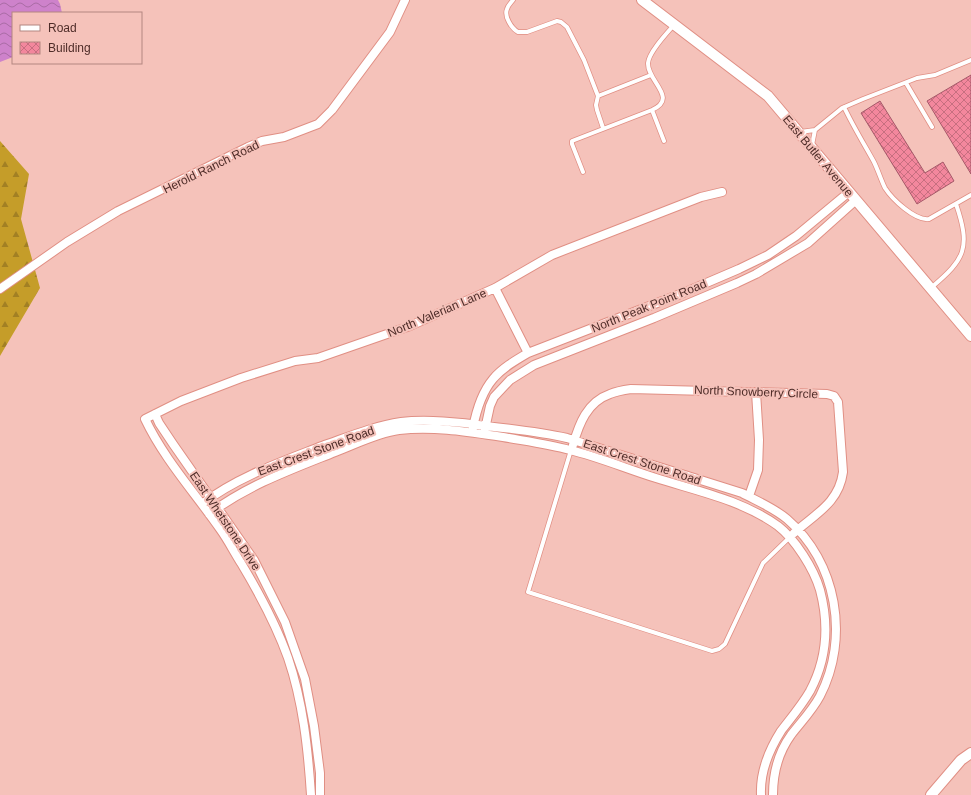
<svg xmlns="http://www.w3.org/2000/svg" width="971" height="795" viewBox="0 0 971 795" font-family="Helvetica,sans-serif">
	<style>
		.forest { fill: url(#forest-firs) }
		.water { fill: url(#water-waves) }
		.building { fill: url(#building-cross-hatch); stroke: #a55868 }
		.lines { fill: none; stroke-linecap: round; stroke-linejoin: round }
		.service-casing { stroke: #e08f84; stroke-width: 5.5 }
		.minor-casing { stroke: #e08f84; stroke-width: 10 }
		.tertiary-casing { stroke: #e08f84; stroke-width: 12 }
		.service { stroke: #fff; stroke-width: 4 }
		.minor { stroke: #fff; stroke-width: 8 }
		.tertiary { stroke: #fff; stroke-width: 10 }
		.labels { text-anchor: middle; stroke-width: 4; stroke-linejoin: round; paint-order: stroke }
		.street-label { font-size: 12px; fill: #4f2d29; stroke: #f5c2ba }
	</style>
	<defs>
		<pattern id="forest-firs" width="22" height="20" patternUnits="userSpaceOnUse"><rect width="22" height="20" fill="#c59d29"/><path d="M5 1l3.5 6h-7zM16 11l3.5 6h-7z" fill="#a28023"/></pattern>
		<pattern id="water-waves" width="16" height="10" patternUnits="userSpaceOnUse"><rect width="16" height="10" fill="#ce82cb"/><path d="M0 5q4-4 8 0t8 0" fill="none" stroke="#aa6ba5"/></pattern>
		<pattern id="building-cross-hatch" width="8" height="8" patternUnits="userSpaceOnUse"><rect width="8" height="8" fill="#f3879d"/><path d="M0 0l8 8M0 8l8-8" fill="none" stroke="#c76f80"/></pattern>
	</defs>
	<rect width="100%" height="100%" fill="#f5c2ba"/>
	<!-- forest -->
	<path class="forest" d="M0 141 29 174 21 219 40 288 0 356Z"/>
	<!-- water -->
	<path class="water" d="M0 0H58L60 4 62 13H13V57L0 62Z"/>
	<!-- building -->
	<path class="building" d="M971 75V174L927 101Z
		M880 101 925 173 943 162 954 181 917 204 861 113Z"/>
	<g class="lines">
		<defs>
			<path id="service" d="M513 0C511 3 508 5 507 9 504 16 511 28 518 32H527L557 21 561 22 567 27 584 60 598 96 596 105 597 110 603 128
				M906 83 932 127
				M598 96 651 75
				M844 107C853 126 864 144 874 162 878 170 881 180 885 188 892 199 915 221 929 219L971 195
				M652 110 664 141
				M800 132 815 130 842 108 863 99 917 78 935 75 971 60
				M812 145 815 130
				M583 172 572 144V141L652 110C679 98 647 81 648 63 649 52 666 34 674 25
				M932 287C965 259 971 248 956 204
				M571 450 528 592 712 651 719 649 725 644 763 563 790 537"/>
			<path id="minor" d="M495 288 528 353
				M0 289 67 242 118 211 248 147 262 141 284 137 318 124 332 110 390 32 405 0
				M155 414 159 423 173 444 254 560 285 622 305 679 314 726 320 773V795
				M473 428C476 412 482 392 493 379 502 368 516 360 528 353L683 293 739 269 768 255 796 236 849 192
				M485 429 490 406 494 397 510 380 534 365 654 318 737 283 756 274 808 243 856 200
				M573 445C579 424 587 402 610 394 617 391 624 390 631 389L827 394 834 396 838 402 843 472C839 503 815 514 794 533
				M749 496 758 470 759 440 756 392
				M202 504C237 477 281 462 322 446 348 437 374 426 401 422 425 419 461 422 486 426 513 429 540 432 567 438L742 493C757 501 774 508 787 519 837 562 850 638 820 696 812 711 801 722 791 735 778 753 773 773 773 795
				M209 514C248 485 290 470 335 452 356 444 377 433 399 430 434 426 469 432 503 437 525 441 548 444 570 450 599 457 627 469 656 478 697 491 742 500 778 526 795 539 814 569 820 590 829 624 827 659 810 691 802 705 791 718 781 731 769 750 760 773 761 795
				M311 795C308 749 303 702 288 658 276 624 259 593 241 563 234 552 228 540 220 529 195 493 164 459 145 419L181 401 241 378 295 361 318 358 410 326 495 288 552 255 701 197 722 192"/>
			<path id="tertiary" d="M642 0 768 96 971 336
				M931 795 961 760 971 753"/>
		</defs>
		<!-- service casing -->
		<use href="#service" class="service-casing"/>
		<!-- minor casing -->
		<use href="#minor" class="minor-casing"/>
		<!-- tertiary casing -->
		<use href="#tertiary" class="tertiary-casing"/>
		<!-- service -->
		<use href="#service" class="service"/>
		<!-- minor -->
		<use href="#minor" class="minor"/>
		<!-- tertiary -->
		<use href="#tertiary" class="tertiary"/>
	</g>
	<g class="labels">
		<!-- street labels -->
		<g class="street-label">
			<text transform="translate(818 156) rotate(50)" y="4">East Butler Avenue</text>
			<text transform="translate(211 167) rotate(-26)" y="4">Herold Ranch Road</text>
			<text transform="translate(649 306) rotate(-22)" y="4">North Peak Point Road</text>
			<text transform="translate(437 313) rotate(-23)" y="4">North Valerian Lane</text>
			<text transform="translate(756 392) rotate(2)" y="4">North Snowberry Circle</text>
			<text transform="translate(316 451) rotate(-20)" y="4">East Crest Stone Road</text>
			<text transform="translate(642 462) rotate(18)" y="4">East Crest Stone Road</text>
			<text transform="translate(225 521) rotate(56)" y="4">East Whetstone Drive</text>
		</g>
	</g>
	<!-- legend -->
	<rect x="12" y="12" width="130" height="52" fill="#f5c2ba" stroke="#b38680"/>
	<rect x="20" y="25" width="20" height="6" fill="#ffffff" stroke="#b38680"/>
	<text x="48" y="32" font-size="12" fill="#4f2d29">Road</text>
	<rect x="20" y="42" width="20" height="12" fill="url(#building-cross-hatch)" stroke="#b38680"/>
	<text x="48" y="52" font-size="12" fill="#4f2d29">Building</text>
</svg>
